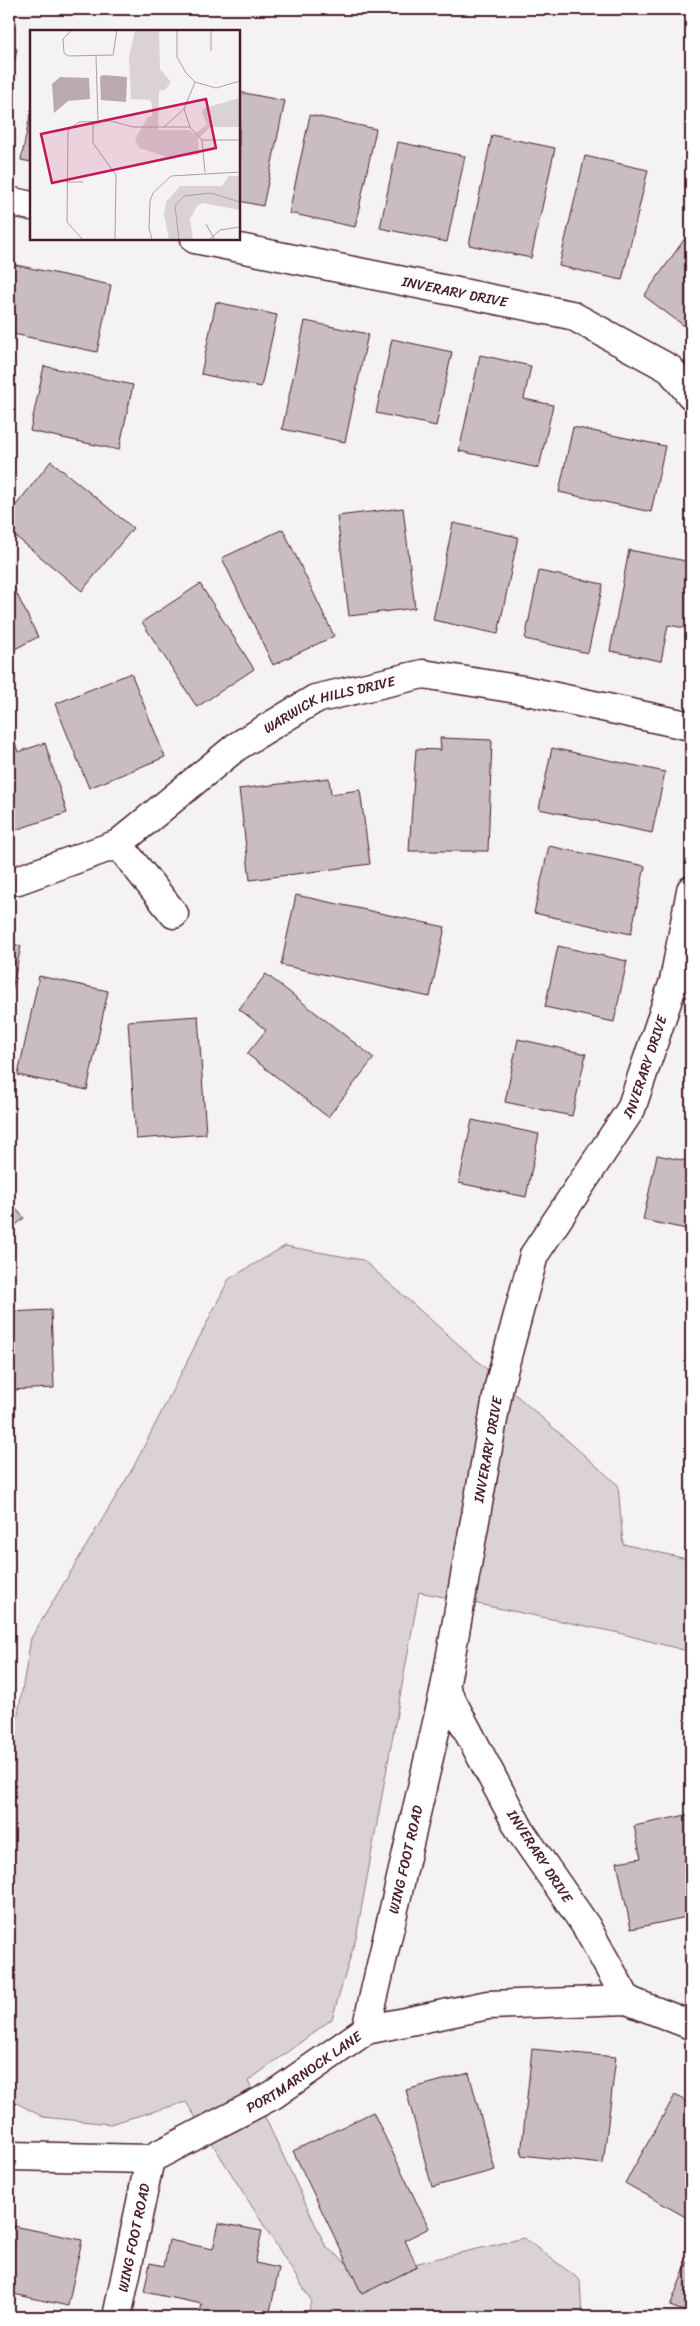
<svg xmlns="http://www.w3.org/2000/svg" width="700" height="2326" viewBox="0 0 700 2326" font-family="Sriracha,sans-serif">
	<style>
		.green { fill: #dbd2d5; stroke: #927880 }
		.building { fill: #cabdc1; stroke: #4a1f2b }
		.lines { fill: none; stroke-linecap: round; stroke-linejoin: round }
		.minor-casing { stroke: #4a1f2b; stroke-width: 31 }
		.minor { stroke: #fff; stroke-width: 28 }
		.labels { text-anchor: middle; stroke-width: 5; stroke-linejoin: round; paint-order: stroke }
		.street-label { font-size: 14px; fill: #4a1f2b; stroke: #fff }
		.inset-road { fill: none; stroke: #b09ea2; stroke-width: 1 }
		.view { fill: #c2185b; fill-opacity: 0.15; stroke: #c2185b; stroke-width: 2.5 }
		.inset-edge { fill: none; stroke: #4a1f2b; stroke-width: 2.5 }
	</style>
	<rect width="100%" height="100%" fill="#f4f2f2"/>
	<filter id="ink" filterUnits="userSpaceOnUse"><feTurbulence type="fractalNoise" baseFrequency=".02" numOctaves="2"/><feDisplacementMap in="SourceGraphic" scale="10" xChannelSelector="R" yChannelSelector="G"/><feConvolveMatrix kernelMatrix="1 2 1 2 8 2 1 2 1" color-interpolation-filters="sRGB"/></filter>
	<g filter="url(#ink)">
		<!-- green -->
		<path class="green" d="M285 1246 363 1260 618 1485 623 1544 691 1560V1652L615 1632 419 1592 356 1938 332 2019 248 2081 326 2247 363 2276 524 2238 580 2280 582 2317H308L311 2300 186 2102 110 2124 43 2117 9 2099V1767L31 1638 133 1468 229 1279Z"/>
		<!-- building -->
		<path class="building" d="M9 47 17 49 9 87Z
			M239 92 285 101 263 206 239 201Z
			M31 111V162L21 160Z
			M310 115 376 129 355 227 289 213Z
			M492 135 555 148 531 258 469 245Z
			M398 142 465 156 447 242 380 228Z
			M585 156 648 170 622 280 559 266Z
			M691 230V331L644 296Z
			M11 264 111 285 97 352 9 333V276Z
			M216 302 277 315 261 387 201 374Z
			M305 321 368 334 345 442 282 429Z
			M392 339 452 352 436 426 376 413Z
			M480 355 531 366 524 399 553 405 539 468 459 451Z
			M44 366 133 385 119 450 30 431Z
			M573 427 665 446 651 512 559 492Z
			M51 461 133 528 82 591 9 531V514Z
			M403 508 415 608 349 616 337 516Z
			M453 523 518 537 498 634 433 620Z
			M283 529 334 636 273 665 222 558Z
			M629 550 691 562V629L668 625 661 661 610 651Z
			M539 571 603 584 588 653 525 639Z
			M9 578 38 637 9 652Z
			M200 584 254 669 197 707 142 622Z
			M131 673 165 757 89 788 55 704Z
			M9 725 18 752 45 743 67 813 9 832Z
			M440 738 492 740 488 851H409L416 749 441 750Z
			M552 748 665 772 652 833 539 809Z
			M329 778 331 794 360 790 370 864 250 880 239 789Z
			M549 846 645 866 631 934 534 913Z
			M296 895 445 927 430 997 281 965Z
			M9 943 21 946 9 1005Z
			M558 946 627 961 614 1022 545 1007Z
			M266 974 374 1058 328 1117 247 1054 266 1030 239 1009Z
			M39 976 108 991 87 1090 18 1075Z
			M198 1016 206 1134 136 1139 128 1021Z
			M518 1039 586 1054 572 1116 505 1102Z
			M472 1120 539 1134 526 1197 459 1183Z
			M657 1155 691 1162V1230L643 1220Z
			M9 1201 24 1218 9 1231Z
			M51 1310 54 1388 9 1390V1312Z
			M691 1814V1916L631 1929 617 1862 641 1858 634 1826Z
			M532 2049 616 2057 603 2164 521 2155Z
			M469 2073 495 2170 432 2187 406 2090Z
			M675 2095 691 2104V2220L625 2183Z
			M373 2112 429 2228 405 2240 417 2267 362 2294 293 2151Z
			M219 2223 262 2231 255 2263 279 2268 269 2317H199L202 2304 144 2292 150 2263 164 2266 169 2240 213 2249Z
			M9 2225 82 2240 68 2306 9 2293Z
			M691 2253V2314L670 2306Z"/>
		<g class="lines">
			<defs>
				<g id="minor">
					<path d="M9 201 31 206"/>
					<path id="s1" d="M195 239 571 315 670 369 691 395"/>
					<path d="M118 844 174 914"/>
					<path id="s2" d="M9 881 18 880 118 844 236 747 315 699 423 674 523 690 691 726"/>
					<path id="s3" d="M627 2000 586 1926 521 1832 445 1688 499 1386 534 1255 631 1109 674 981 691 890"/>
					<path id="s4" d="M366 2030 445 1688"/>
					<path id="s5" d="M9 2156 150 2159 273 2095 366 2030 488 2005 627 2000 691 2025"/>
					<path id="s6" d="M117 2317 150 2159"/>
				</g>
			</defs>
			<!-- minor casing -->
			<use href="#minor" class="minor-casing"/>
			<!-- minor -->
			<use href="#minor" class="minor"/>
		</g>
	</g>
	<g class="labels">
		<!-- street labels -->
		<g class="street-label">
			<text dy="5" stroke="none"><textPath href="#s1" startOffset="265">INVERARY DRIVE</textPath></text>
			<text dy="5" stroke="none"><textPath href="#s2" startOffset="372">WARWICK HILLS DRIVE</textPath></text>
			<text dy="5" stroke="none"><textPath href="#s3" startOffset="1024">INVERARY DRIVE</textPath></text>
			<text dy="5" stroke="none"><textPath href="#s3" startOffset="604">INVERARY DRIVE</textPath></text>
			<text transform="translate(540 1856) rotate(57)" y="5">INVERARY DRIVE</text>
			<text dy="5" stroke="none"><textPath href="#s4" startOffset="175">WING FOOT ROAD</textPath></text>
			<text dy="5" stroke="none"><textPath href="#s5" startOffset="318">PORTMARNOCK LANE</textPath></text>
			<text dy="5" stroke="none"><textPath href="#s6" startOffset="81">WING FOOT ROAD</textPath></text>
		</g>
	</g>
	<!-- overview -->
	<g transform="translate(30 30)">
		<rect width="210" height="210" fill="#f4f2f2"/>
		<path d="M105 0H129L130 39 141 52 135 60 129 61 128 100H160L165 104 177 94 172 83 174 78 210 68V97H180L168 109 169 125 137 127 109 118 105 109 118 87 122 86V74L120 70 101 69 99 28ZM199 146H210V180L172 173 167 176 160 189 163 210H139L134 184 136 172 150 156H192Z" fill="#dbd2d5"/>
		<path d="M73 45 97 47 96 72 71 70 70 47ZM30 47 59 48 60 69 38 71 24 83 22 54Z" fill="#baa9ae"/>
		<path class="inset-road" d="M42 0 33 9 34 23 38 26 83 25 87 0M147 0V27L156 43 165 52 186 58 210 51M181 0V21M66 26 68 91M165 52 154 79 160 97 172 110 175 142M63 91V113L86 145 85 210M134 97H160M172 110H210M36 152H53M176 194 185 210M53 210 37 192 38 100 49 92 81 91 103 97H134L154 79M122 210 119 198 120 171 123 163 141 146 210 142M149 210 145 176 154 166 181 163 210 172M179 210 190 200 210 197"/>
		<path class="view" d="M176 69 186 118 22 153 11 104Z"/>
		<rect width="210" height="210" class="inset-edge"/>
	</g>
	<!-- margin -->
	<rect width="700" height="2326" fill="none" stroke="#fff" stroke-width="30"/>
	<rect x="15" y="15" width="670" height="2296" fill="none" stroke="#4a1f2b" stroke-width="2" filter="url(#ink)"/>
</svg>
